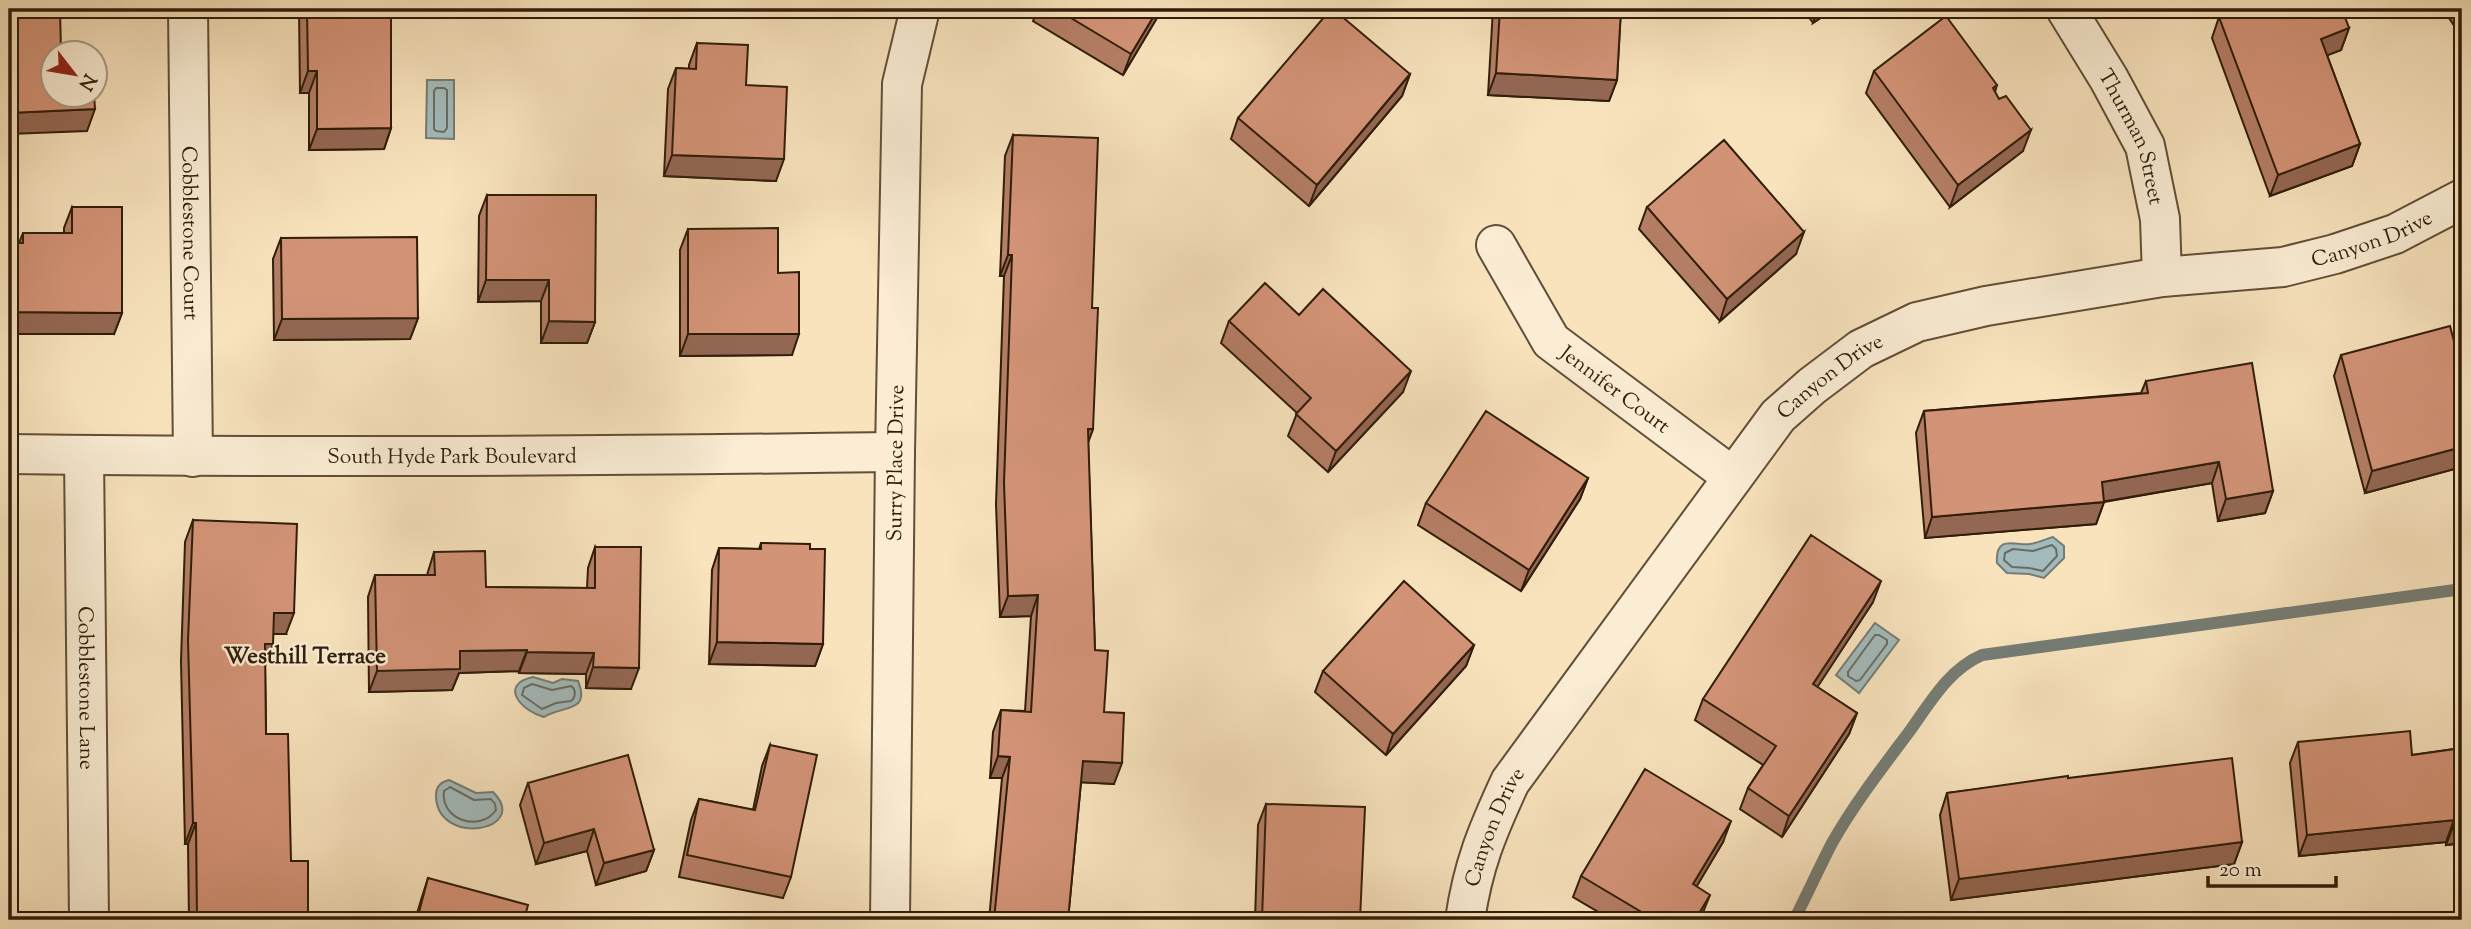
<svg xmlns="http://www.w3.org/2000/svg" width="2471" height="929" viewBox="0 0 2471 929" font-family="'Sorts Mill Goudy',serif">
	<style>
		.water { fill: #a3bbbc; stroke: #757c74; stroke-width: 2 }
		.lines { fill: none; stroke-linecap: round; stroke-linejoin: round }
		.shore { stroke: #6a6c62; stroke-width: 2 }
		.stream { stroke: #757c74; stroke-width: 12 }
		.minor-casing { stroke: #624e36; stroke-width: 42 }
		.minor { stroke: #faedd4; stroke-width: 38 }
		.wall { fill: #b57e66; stroke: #301d09; stroke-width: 2 }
		.shaded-wall { fill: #946753; stroke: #301d09; stroke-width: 2 }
		.building { fill: #d39377; stroke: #301d09; stroke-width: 2 }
		.labels { text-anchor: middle; stroke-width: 5; stroke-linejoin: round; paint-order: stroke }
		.street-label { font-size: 21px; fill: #301d09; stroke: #faedd4 }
		.neighbourhood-label { font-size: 23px; font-weight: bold; fill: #301d09; stroke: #faedd4 }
	</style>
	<rect width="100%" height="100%" fill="#f8e3bd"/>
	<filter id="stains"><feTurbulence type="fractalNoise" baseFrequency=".00286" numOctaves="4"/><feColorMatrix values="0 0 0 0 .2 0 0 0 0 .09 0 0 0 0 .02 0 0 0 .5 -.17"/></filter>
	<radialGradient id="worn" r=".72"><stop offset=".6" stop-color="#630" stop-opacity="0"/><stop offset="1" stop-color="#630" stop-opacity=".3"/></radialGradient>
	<!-- water -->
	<path class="water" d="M427 80H454V139L426 138Z
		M2053 537 2064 546V558L2044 578 2029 574 2007 573 1997 563C1995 534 2015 546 2030 544 2038 543 2046 539 2053 537Z
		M1875 623 1899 640 1859 693 1836 675Z
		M533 677 553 683 562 679 578 681C591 713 563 705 544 717 523 712 497 685 533 677Z
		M449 780 476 793 493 792C532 831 436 848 436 795 436 786 441 782 449 780Z"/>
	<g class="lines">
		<!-- shore -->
		<path class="shore" d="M436 88H444L447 90V128L444 132 436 131 434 129V91Z
			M2052 545 2056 549 2057 556 2043 571 2029 568 2012 567 2004 560 2005 553 2013 549 2033 551Z
			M1875 635H1879L1887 640V644L1860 680 1856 681 1848 676V672Z
			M532 684 552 690 571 686C576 689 576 697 571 701L556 703 542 709 522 695 524 688Z
			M450 787 474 800 491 799 495 804 496 810C480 833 440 820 444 791Z"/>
		<!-- stream -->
		<path class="stream" d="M1794 920C1807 895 1819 868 1832 843 1854 804 1882 768 1909 732 1930 703 1948 670 1982 655L2462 589"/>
		<defs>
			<g id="minor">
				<path id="s1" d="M188 9 193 457"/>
				<path id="s2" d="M2066 9 2109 79 2145 146 2160 219 2162 277"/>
				<path id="s3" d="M1496 245 1551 341 1733 477"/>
				<path id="s4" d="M9 454C304 458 599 456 895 452"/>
				<path id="s5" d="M84 455 89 920"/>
				<path id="s6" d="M890 920 895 452 902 84 920 9"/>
				<path id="s7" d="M1465 920C1473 865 1487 832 1510 782L1778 416 1812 386 1861 349 1917 322 1986 306 2162 277 2283 267 2335 254 2395 234 2462 199"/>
			</g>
		</defs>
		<!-- minor casing -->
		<use href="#minor" class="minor-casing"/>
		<!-- minor -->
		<use href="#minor" class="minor"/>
	</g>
	<!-- wall -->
	<path class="wall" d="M299 9H401L399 14H391V128L384 149 309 150V93H300Z
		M1038 9H1162L1123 75 1033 21Z
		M1493 9H1621L1617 80 1609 101 1488 95Z
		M1803 9H1834L1813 23Z
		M2443 9H2462V31L2459 33Z
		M2219 17 2349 28 2341 50 2327 55 2360 144 2352 166 2270 196 2212 38Z
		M697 43 746 85 776 181 664 176 668 89 676 68 689 69V65Z
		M1874 71 1997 85 1995 92 2023 151 1950 207 1866 93Z
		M1410 74 1402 96 1309 206 1231 139 1238 118Z
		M1013 135 1092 308 1093 429 1088 442 1095 650 1114 784 1081 782 1068 920H989L1002 778H990L993 732 1001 710 1025 711 1031 616 1000 617 996 504 1004 276H1000L1005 156Z
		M487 195 595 322 587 343H541V301L478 302 479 216Z
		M72 207 122 313 114 334 19 243 23 233H64V228Z
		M1647 207 1796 254 1720 321 1639 229Z
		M688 229 778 273 792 355 680 356V250Z
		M281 238 418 318 410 339 274 340 273 259Z
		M1299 315 1403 392 1328 472 1288 436 1297 413 1221 343 1229 321Z
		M2341 355 2462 372V467L2365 493 2334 376Z
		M2146 381 2273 491 2265 513 2218 521 2212 483 2104 502 2096 524 1925 538 1916 433 1924 411 2141 393Z
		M1588 478 1580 499 1521 591 1418 525 1426 503Z
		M193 520 286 634H273L265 665 266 734 291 861 308 920H189L188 844H185L181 661 185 542Z
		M761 543 810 549 823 644 815 666 709 664 712 570 719 548 759 549Z
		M595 547 631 689 586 688V674L519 673V671L459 673 452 690 369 692 368 597 375 575H427L434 552 486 587 587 588 588 568Z
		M1873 602 1817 687 1857 713 1849 734 1782 837 1740 809 1748 788 1763 765 1695 720 1703 699Z
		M1474 645 1466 666 1386 755 1315 692 1323 671Z
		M2298 742 2412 755 2462 748V843L2446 845V842L2299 856 2290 763Z
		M770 745 791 877 783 898 679 877 691 820 699 799 753 810 762 766Z
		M2068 778 2242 842 2234 864 1951 900 1940 815 1947 793Z
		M528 783 654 850 646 871 596 885 587 851 536 864 520 805Z
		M1266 804 1360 920H1255L1258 825Z
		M1723 842 1696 887 1702 916 1700 920H1612L1573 897 1581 876Z
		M428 878 524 920H415L421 900Z"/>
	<!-- shaded-wall -->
	<path class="shaded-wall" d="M385 9H401L399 14H383Z
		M1158 9H1162L1160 13 1123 75 1131 54Z
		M1818 9H1834L1813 23Z
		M2349 28 2341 50 2313 61 2321 39Z
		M308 71H317L309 93H300Z
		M1496 73 1617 80 1609 101 1488 95Z
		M1410 74 1402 96 1309 206 1317 185Z
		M95 109 87 131 9 134V113Z
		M391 128 384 149 309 150 317 129Z
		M2031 130 2023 151 1950 207 1958 185Z
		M2360 144 2352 166 2270 196 2278 175Z
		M672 155 784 159 776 181 664 176Z
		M1804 232 1796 254 1720 321 1727 299Z
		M1008 255H1012L1004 276H1000Z
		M486 280H549L541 301 478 302Z
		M9 312 122 313 114 334H9Z
		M418 318 410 339 274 340 282 319Z
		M549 321 595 322 587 343H541Z
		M688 334H799L792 355 680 356Z
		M1411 371 1403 392 1328 472 1336 451Z
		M1088 429H1093L1085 451Z
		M2462 447V467L2365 493 2372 471Z
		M2219 462 2212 483 2095 503 2102 482Z
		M1588 478 1580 499 1521 591 1529 570Z
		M2273 491 2265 513 2218 521 2226 499Z
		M2104 502 2096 524 1925 538 1932 517Z
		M1881 581 1873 602 1805 706 1813 684Z
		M1038 595 1031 616 1000 617 1008 596Z
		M274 613H294L286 634H266Z
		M717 642 823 644 815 666 709 664Z
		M265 644H273L265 666Z
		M1474 645 1466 666 1386 755 1393 734Z
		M527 650 519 671 459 673 452 690 369 692 377 671 460 651Z
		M527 652 594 653 586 674 519 673Z
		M593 667 639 668 631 689 586 688Z
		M1857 713 1849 734 1782 837 1789 816Z
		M998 756 1010 757 1002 778H990Z
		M1083 761 1122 763 1114 784 1075 782Z
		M2454 820 2446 842 2299 856 2307 835Z
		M1731 821 1723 842 1685 906 1693 884Z
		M193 823H196L188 844H185Z
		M2462 823V843L2446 845 2454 824Z
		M594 829 587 851 536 864 544 843Z
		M2242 842 2234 864 1951 900 1959 879Z
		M654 850 646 871 596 885 604 863Z
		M1710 895 1700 920H1695Z"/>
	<!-- building -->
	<path class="building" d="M9 9H60L61 52H52V94H94L95 109 9 113Z
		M307 9H391V128L317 129V71H308Z
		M1056 9H1158L1131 54Z
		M1331 9H1333L1410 74 1317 185 1238 118Z
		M1500 9H1621L1617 80 1496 73Z
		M2242 9H2342L2349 28 2321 39 2360 144 2278 175 2219 17Z
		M1946 16 1997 85 1993 88 1999 99 2006 96 2031 130 1958 185 1874 71Z
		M697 43 748 45 746 85 787 87 784 159 672 155 676 68 696 69Z
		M1013 135 1098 138 1092 308H1098L1093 429H1088L1095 650 1108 651 1104 712 1124 713 1122 763 1083 761 1068 920H994L1010 757 998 756 1001 710 1031 712 1038 595 1008 596 1004 483 1012 255H1008Z
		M1724 140 1804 232 1727 299 1647 207Z
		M487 195H596L595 322 549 321V280H486Z
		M72 207H122V313L9 312V243H23V233H72Z
		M778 228V273L799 272V334H688V229Z
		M417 237 418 318 282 319 281 238Z
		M1265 283 1299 315 1323 289 1411 371 1336 451 1296 414 1311 398 1229 321Z
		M2450 326 2462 372V447L2372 471 2341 355Z
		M2252 363 2273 491 2226 499 2219 462 2102 482 2104 502 1932 517 1924 411 2148 393 2146 381Z
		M1486 411 1588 478 1529 570 1426 503Z
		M193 520 297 524 294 613H274L273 644H265L266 734H288L291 861H308V920H197L196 823H193L188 640Z
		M1811 535 1881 581 1813 684 1857 713 1789 816 1748 788 1776 746 1703 699Z
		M761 543 810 544V549H825L823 644 717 642 719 548 761 549Z
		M595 547H641L639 668 593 667 594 653 527 652V650L460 651V669L377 671 375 575H435L434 552 485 551 486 587 595 588Z
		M1404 581 1474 645 1393 734 1323 671Z
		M2410 731 2412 755 2462 748V823L2454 824V820L2307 835 2298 742Z
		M770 745 817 755 791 877 687 855 699 799 755 810Z
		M628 755 654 850 604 863 594 829 544 843 528 783Z
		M2232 758 2242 842 1959 879 1947 793 2068 776V778Z
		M1645 769 1731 821 1693 884 1710 895 1695 920H1655L1581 876Z
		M1266 804 1365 807 1360 920H1262Z
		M428 878 528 905 524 920H417Z"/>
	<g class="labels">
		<!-- street labels -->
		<g class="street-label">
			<text dy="7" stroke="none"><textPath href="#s2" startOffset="145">Thurman Street</textPath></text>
			<text dy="7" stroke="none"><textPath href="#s1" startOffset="224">Cobblestone Court</textPath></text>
			<text dy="7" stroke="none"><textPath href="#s7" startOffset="1232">Canyon Drive</textPath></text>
			<text dy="7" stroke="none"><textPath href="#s7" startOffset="665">Canyon Drive</textPath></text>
			<text dy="7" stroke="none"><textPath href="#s3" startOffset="191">Jennifer Court</textPath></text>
			<text dy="7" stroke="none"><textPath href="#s4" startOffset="443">South Hyde Park Boulevard</textPath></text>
			<text dy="7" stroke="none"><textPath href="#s6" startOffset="457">Surry Place Drive</textPath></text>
			<text dy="7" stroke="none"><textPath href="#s5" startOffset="233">Cobblestone Lane</textPath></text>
			<text dy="7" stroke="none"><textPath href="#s7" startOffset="98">Canyon Drive</textPath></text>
		</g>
		<!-- neighbourhood labels -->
		<g class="neighbourhood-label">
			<text x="305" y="663">Westhill Terrace</text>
		</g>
	</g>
	<!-- margin -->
	<rect width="2471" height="929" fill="none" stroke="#f8e3bd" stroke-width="35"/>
	<rect x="10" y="10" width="2450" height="908" fill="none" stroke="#301d09" stroke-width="3.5"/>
	<rect x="18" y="18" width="2436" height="894" fill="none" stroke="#301d09" stroke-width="2"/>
	<!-- north arrow -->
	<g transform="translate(74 74) rotate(121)"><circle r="33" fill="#faedd4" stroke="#a99a83" stroke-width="2"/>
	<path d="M0-5L12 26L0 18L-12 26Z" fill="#8f2418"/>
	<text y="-10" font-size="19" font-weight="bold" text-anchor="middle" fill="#301d09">N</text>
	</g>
	<!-- scale -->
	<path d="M2208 876v10h128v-10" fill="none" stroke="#301d09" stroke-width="3.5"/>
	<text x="2219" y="876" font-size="21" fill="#301d09" stroke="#faedd4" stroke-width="5" paint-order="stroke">20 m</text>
	<rect width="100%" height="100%" filter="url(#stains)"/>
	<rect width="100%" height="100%" fill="url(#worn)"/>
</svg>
